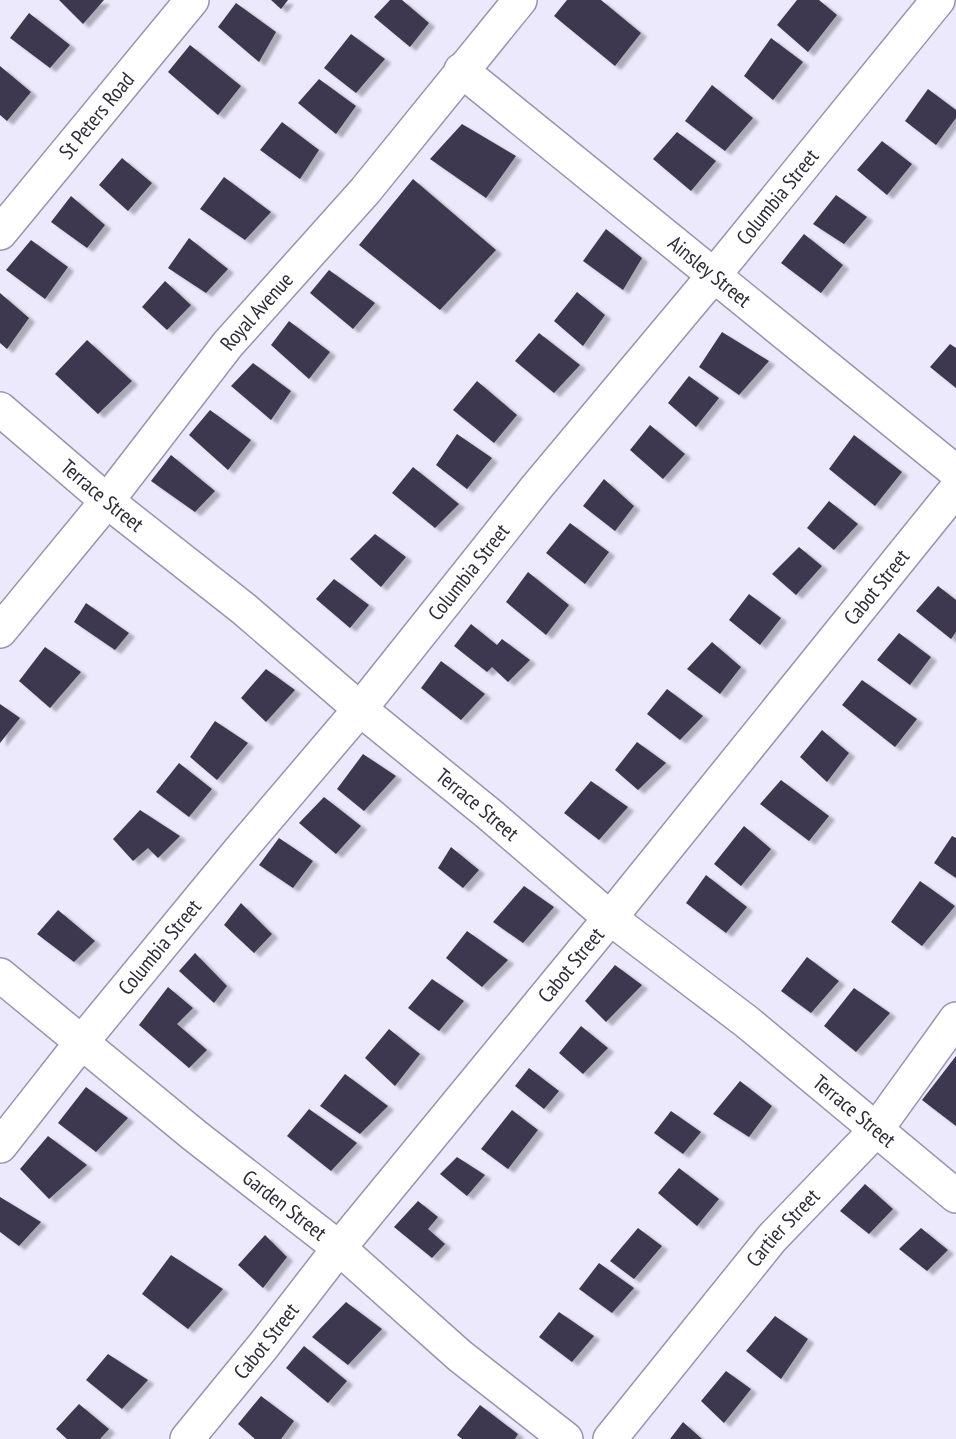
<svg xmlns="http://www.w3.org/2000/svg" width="956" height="1439" viewBox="0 0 956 1439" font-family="'PT Sans Narrow',sans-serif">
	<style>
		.building { fill: #3d3950; filter: url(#shadow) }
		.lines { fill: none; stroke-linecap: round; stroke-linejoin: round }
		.minor-casing { stroke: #9894af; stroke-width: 36 }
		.minor { stroke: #fff; stroke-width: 33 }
		.labels { text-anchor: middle; stroke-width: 6; stroke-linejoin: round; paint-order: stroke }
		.street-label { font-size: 21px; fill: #2d2b36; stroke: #f9f8fe }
	</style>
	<defs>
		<filter id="shadow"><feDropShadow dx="6" dy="4" stdDeviation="1.5" flood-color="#0004"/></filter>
	</defs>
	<rect width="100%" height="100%" fill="#ebe9fb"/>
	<!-- building -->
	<path class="building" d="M59 0H104L83 24Z
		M271 0H288L281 9Z
		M390 0H402L429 23 410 47 374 17Z
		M567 0H601L641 33 615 66 554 16Z
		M797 0H819L837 15 808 52 777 25Z
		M236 3 276 32 259 62 218 27Z
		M29 13 70 45 50 68 10 38Z
		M351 34 385 59 356 93 324 68Z
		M771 38 803 62 773 100 744 76Z
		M190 45 241 86 218 115 168 72Z
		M0 66 31 92 7 121 0 115Z
		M319 79 356 106 336 134 298 103Z
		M712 85 753 118 725 151 685 121Z
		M928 89 956 110V118L936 145 905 121Z
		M282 122 319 150 300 179 260 150Z
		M462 124 516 156 486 198 430 159Z
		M677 132 716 161 691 191 653 159Z
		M882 141 912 164 887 195 857 170Z
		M122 158 152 183 128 211 99 185Z
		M224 177 271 212 245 240 200 209Z
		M413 179 496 250 440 310 359 245Z
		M836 195 867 217 844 244 813 224Z
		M71 196 105 225 87 248 51 222Z
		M606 229 642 258 623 290 583 261Z
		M804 234 843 265 821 293 781 263Z
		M189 238 228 269 206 293 168 268Z
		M31 240 68 267 45 299 6 270Z
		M329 270 375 303 353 329 310 293Z
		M165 281 191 305 167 330 142 307Z
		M577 292 605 315 583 346 554 321Z
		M0 293 29 318 7 349 0 343Z
		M289 321 330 352 309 379 271 345Z
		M722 332 769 361 739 395 699 367Z
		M539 333 580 365 554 393 515 361Z
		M87 340 132 381 98 414 55 374Z
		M950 344 956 348V388L930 367Z
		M253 363 291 391 271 420 231 386Z
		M689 376 719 398 696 427 668 403Z
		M477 381 517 415 494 443 453 410Z
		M210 410 251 440 228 470 189 435Z
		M650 425 685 454 663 479 630 450Z
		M457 434 492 458 467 489 436 465Z
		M854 435 902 472 875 506 829 469Z
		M171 455 215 491 195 512 151 481Z
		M413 467 459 504 435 528 392 493Z
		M604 479 634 506 615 531 583 506Z
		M829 501 858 524 834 550 807 528Z
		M570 523 609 552 585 584 546 553Z
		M375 534 406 557 381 587 350 559Z
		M799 547 822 566 796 595 772 574Z
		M528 572 569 605 546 635 506 602Z
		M334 579 369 605 350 628 316 599Z
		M938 586 956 600V632L951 639 916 611Z
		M749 594 781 618 760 645 729 620Z
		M86 603 129 633 115 650 74 622Z
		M471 624 497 645 502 639 530 660 508 682 492 667 487 672 454 646Z
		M899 633 931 657 910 685 877 660Z
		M712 642 741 667 720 694 687 669Z
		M45 647 81 672 50 708 19 681Z
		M441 661 485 694 461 720 421 688Z
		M266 669 295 690 266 722 241 698Z
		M862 680 917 719 895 747 842 705Z
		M667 689 703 716 680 740 647 714Z
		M0 704 20 718 0 743Z
		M215 721 248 743 217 780 190 757Z
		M822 730 849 753 827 782 800 757Z
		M637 742 666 763 638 790 615 770Z
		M363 754 396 776 364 811 337 789Z
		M179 763 212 789 189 817 156 792Z
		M781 780 829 816 809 841 760 804Z
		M591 781 628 807 599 840 564 813Z
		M324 797 361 826 336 854 299 823Z
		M140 810 180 836 158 858 148 848 133 861 113 839Z
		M744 826 771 849 741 886 714 864Z
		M952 836 956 838V878L934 863Z
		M279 838 313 861 293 888 259 865Z
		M451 847 479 870 463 888 438 868Z
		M706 875 747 907 726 933 686 903Z
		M920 881 955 906 922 946 891 922Z
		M524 886 554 907 523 943 493 922Z
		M241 903 272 934 254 953 224 925Z
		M58 910 95 941 74 962 37 934Z
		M467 931 508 960 482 987 446 958Z
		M195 953 227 986 214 1003 179 971Z
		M807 957 839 981 811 1013 781 991Z
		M615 965 642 985 606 1022 585 1001Z
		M432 979 464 1001 439 1031 408 1008Z
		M168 987 193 1008 177 1024 207 1050 189 1068 139 1025Z
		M854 988 890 1013 856 1052 824 1026Z
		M581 1026 608 1048 583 1074 559 1053Z
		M389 1029 420 1054 395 1086 365 1058Z
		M956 1056V1126L922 1100Z
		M529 1068 559 1091 544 1109 515 1086Z
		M345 1074 388 1106 360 1134 320 1106Z
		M740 1081 772 1106 749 1137 713 1114Z
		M86 1087 128 1118 96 1152 58 1123Z
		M309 1109 357 1143 331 1171 287 1136Z
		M512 1110 538 1130 508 1169 481 1149Z
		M671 1111 701 1132 683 1154 654 1133Z
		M48 1136 87 1165 49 1199 20 1169Z
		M457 1157 485 1175 467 1196 440 1174Z
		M679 1168 719 1199 697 1226 658 1193Z
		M865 1184 893 1209 869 1234 840 1211Z
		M0 1197 41 1222 19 1246 0 1232Z
		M418 1201 438 1217 428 1229 445 1244 432 1258 394 1227Z
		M638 1228 662 1246 634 1279 610 1261Z
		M921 1228 948 1250 927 1271 899 1249Z
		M265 1235 287 1257 263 1288 238 1265Z
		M171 1255 223 1289 188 1329 142 1294Z
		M599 1263 634 1288 612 1313 579 1289Z
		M346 1302 382 1329 348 1365 312 1337Z
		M559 1312 594 1336 572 1362 539 1337Z
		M775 1316 808 1339 781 1379 746 1351Z
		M304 1346 347 1381 328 1403 286 1368Z
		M108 1354 148 1380 122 1409 86 1380Z
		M726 1371 751 1389 724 1423 701 1401Z
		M261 1396 294 1421 281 1439H255L238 1424Z
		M79 1404 109 1429 100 1439H67L56 1429Z
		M480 1405 518 1434 515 1439H462L457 1435Z
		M683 1422 702 1439H670Z"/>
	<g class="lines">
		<defs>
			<g id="minor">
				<path id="s1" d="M461 70 956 472"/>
				<path id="s2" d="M0 233 192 0"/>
				<path id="s3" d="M0 409 107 501 244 609 360 709 489 814 610 918 747 1022 956 1196"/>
				<path id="s4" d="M0 631 107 501 228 344 365 191 520 0"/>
				<path id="s5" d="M0 975 194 1135 339 1248 460 1356 566 1439"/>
				<path id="s6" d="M0 1146 81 1043 240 850 360 709 536 488 715 274 938 0"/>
				<path id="s7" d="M187 1439 264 1345 339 1248 610 918 956 489"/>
				<path id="s8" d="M610 1439 772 1238 876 1130 956 1019"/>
			</g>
		</defs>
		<!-- minor casing -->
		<use href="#minor" class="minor-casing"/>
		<!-- minor -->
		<use href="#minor" class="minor"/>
	</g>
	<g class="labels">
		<!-- street labels -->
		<g class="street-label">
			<text dy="7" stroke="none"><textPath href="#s2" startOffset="152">St Peters Road</textPath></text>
			<text dy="7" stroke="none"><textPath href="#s6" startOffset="1227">Columbia Street</textPath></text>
			<text dy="7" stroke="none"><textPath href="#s1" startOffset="320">Ainsley Street</textPath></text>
			<text dy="7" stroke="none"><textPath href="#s4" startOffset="410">Royal Avenue</textPath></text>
			<text dy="7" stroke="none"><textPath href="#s3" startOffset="134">Terrace Street</textPath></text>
			<text dy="7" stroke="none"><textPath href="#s6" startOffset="741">Columbia Street</textPath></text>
			<text dy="7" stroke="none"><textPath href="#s7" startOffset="1096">Cabot Street</textPath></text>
			<text dy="7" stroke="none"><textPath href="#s3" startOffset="620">Terrace Street</textPath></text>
			<text dy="7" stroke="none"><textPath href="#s6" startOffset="255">Columbia Street</textPath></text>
			<text dy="7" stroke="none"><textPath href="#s7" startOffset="610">Cabot Street</textPath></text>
			<text dy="7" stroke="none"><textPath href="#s3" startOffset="1106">Terrace Street</textPath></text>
			<text dy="7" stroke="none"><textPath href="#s5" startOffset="366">Garden Street</textPath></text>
			<text dy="7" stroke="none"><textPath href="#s8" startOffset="273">Cartier Street</textPath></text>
			<text dy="7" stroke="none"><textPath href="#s7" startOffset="126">Cabot Street</textPath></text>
		</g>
	</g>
</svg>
